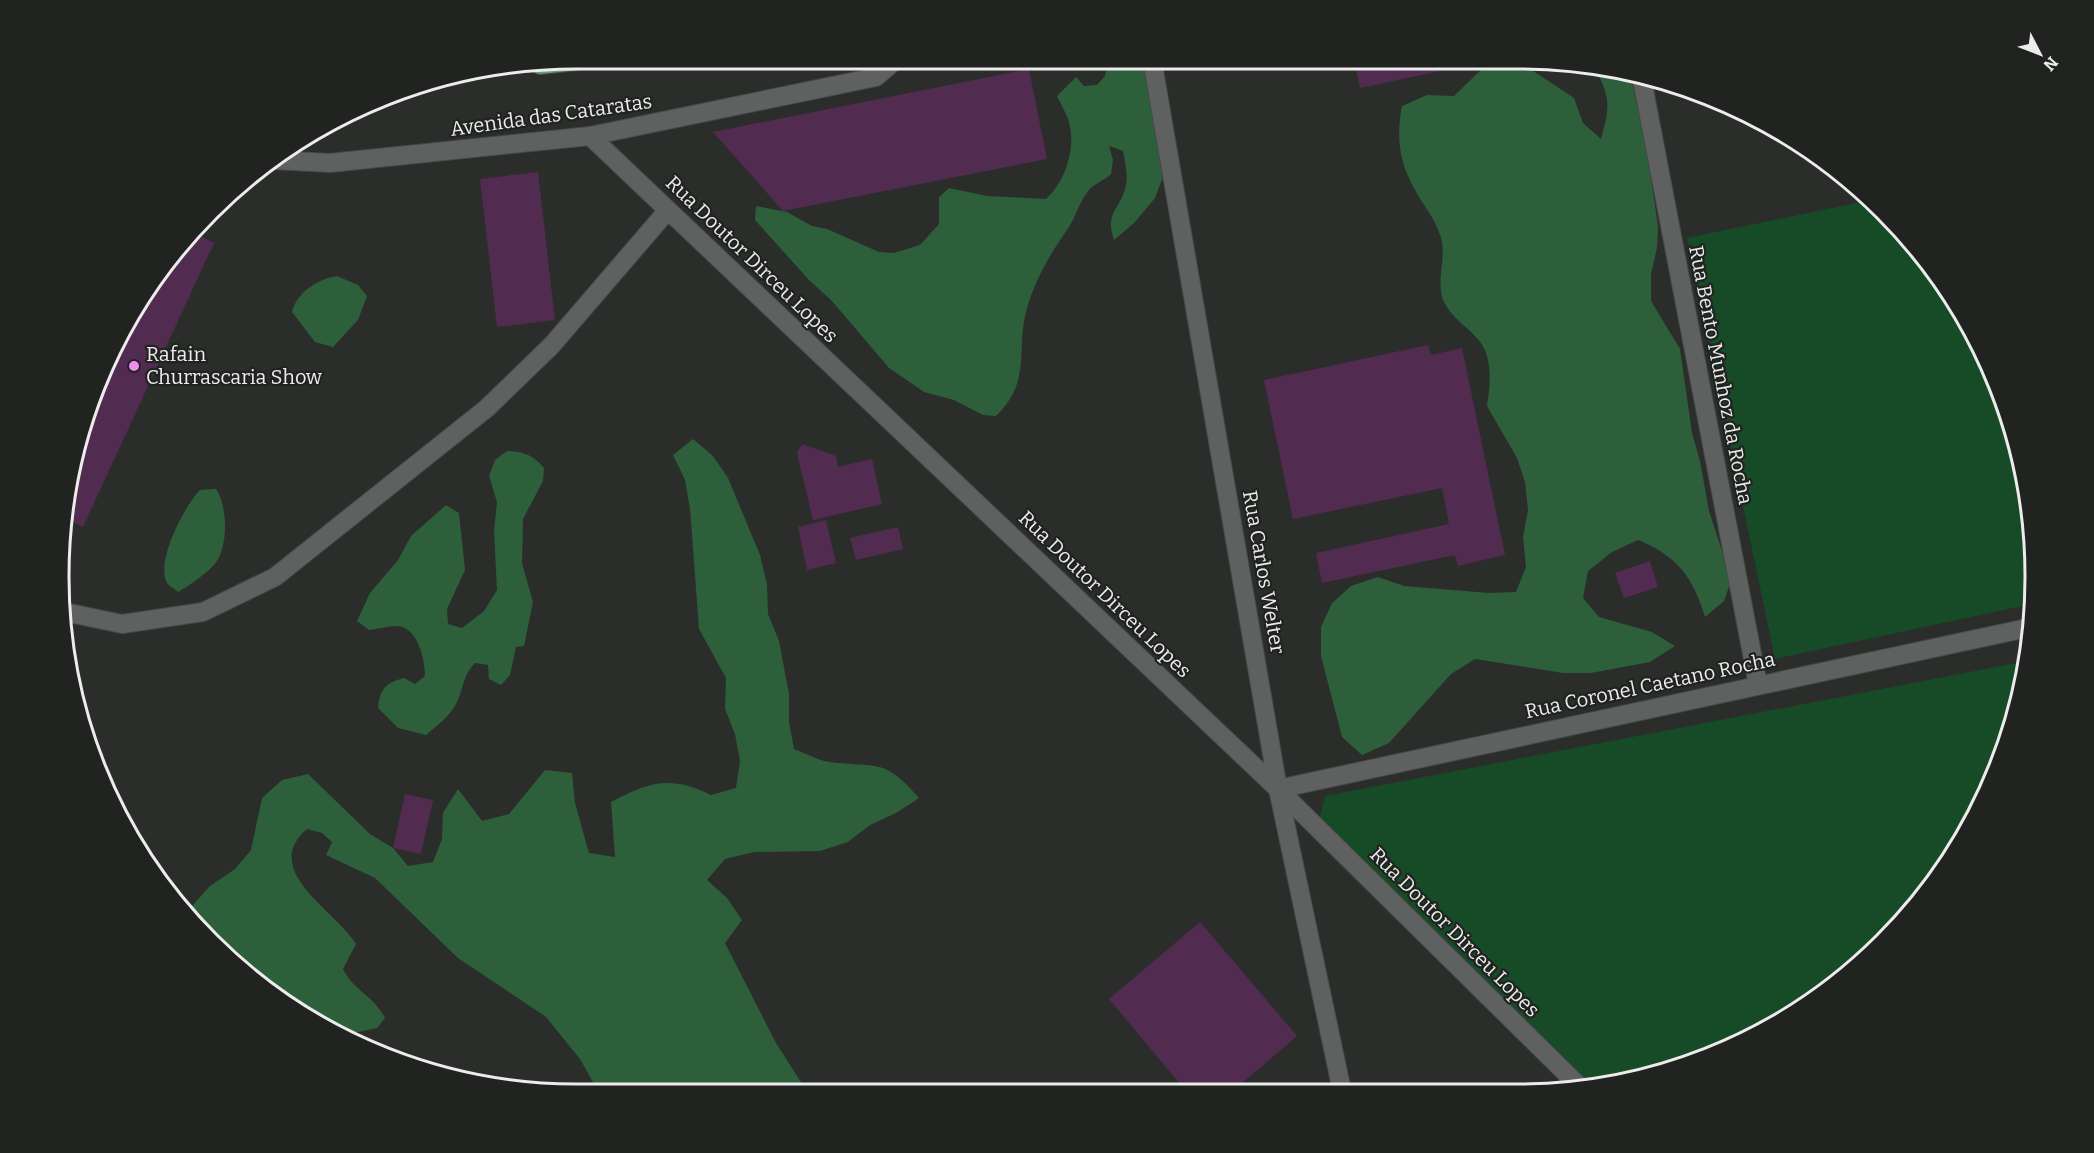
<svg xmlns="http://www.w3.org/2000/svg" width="2094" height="1153" viewBox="0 0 2094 1153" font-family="Bitter,serif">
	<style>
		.green { fill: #174a27 }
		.forest { fill: #2d5f3b }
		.building { fill: #522b51 }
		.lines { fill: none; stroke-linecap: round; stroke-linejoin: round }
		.minor-casing { stroke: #474948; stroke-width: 20 }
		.major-casing { stroke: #474948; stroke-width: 20 }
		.minor { stroke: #5e615f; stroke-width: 18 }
		.major { stroke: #669b73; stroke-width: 18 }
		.poi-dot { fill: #f38af2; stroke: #212321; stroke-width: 2 }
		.labels { text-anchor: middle; stroke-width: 4.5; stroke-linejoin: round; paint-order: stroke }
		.street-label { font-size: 20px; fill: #ebeceb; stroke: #212321 }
		.poi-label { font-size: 20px; fill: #ebeceb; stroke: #212321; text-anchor: start }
		.rim { fill: none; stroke: #ebeceb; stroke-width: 3 }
	</style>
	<rect width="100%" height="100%" fill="#2b2d2b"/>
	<!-- green -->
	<path class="green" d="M1871 200 1928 261 1982 347 2018 442 2034 542 2032 604 1775 659 1687 238Z
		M2027 661 2008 743 1966 835 1907 918 1805 1007 1684 1067 1591 1089 1318 823 1325 796Z"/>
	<!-- forest -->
	<path class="forest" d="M1108 59H1148L1152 116 1166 169 1155 198 1134 223 1114 240C1104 212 1121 210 1126 185 1128 174 1125 162 1123 151L1109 146 1113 160 1111 174C1105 180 1094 184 1089 190 1080 200 1076 216 1069 227 1051 253 1036 277 1027 308 1015 349 1033 380 996 416L983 415 954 400 924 392 889 368 832 301 809 280 755 220 756 206 787 212 812 226 827 229 879 252 894 253 920 245 939 224V197L949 188 987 196 1046 199C1066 181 1076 148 1069 122 1066 113 1061 104 1057 96L1076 77 1084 86 1097 85 1105 76Z
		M1491 60 1518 61 1574 98 1583 123 1601 139C1610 106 1611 97 1594 67L1630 73 1646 144 1658 226 1657 248 1651 274V301L1680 349 1692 433 1700 461 1709 511 1726 563 1730 584 1724 601 1705 617C1693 577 1677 556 1638 540L1612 552 1588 571 1583 598 1599 617 1652 632 1675 646 1650 662 1591 673H1563L1475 659 1451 674 1389 743 1362 755 1342 737 1321 656V627L1332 603 1351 586 1378 577 1404 586 1489 593 1516 592 1526 567 1523 537 1528 510 1525 482 1517 458 1487 406C1490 386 1493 361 1481 343 1471 329 1452 319 1444 302 1435 282 1447 258 1441 238 1436 219 1424 207 1415 190 1399 162 1396 137 1402 106L1427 95 1454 96Z
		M337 276 358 285 367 296 358 320 333 347 315 342 292 312C297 292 318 279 337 276Z
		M693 439 713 456 728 478 760 555 767 585 768 614 779 641 789 694V722L794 749C805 753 817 760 829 762 877 768 884 757 919 798L896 813 870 825 848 842 820 851 754 852 725 859 707 880 727 898 742 920 725 943 776 1043 808 1093H606L593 1082 580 1059 546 1017 458 958 375 878 326 855 332 842 322 833 307 829C259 870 336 911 356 944L343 969C352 989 375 997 385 1018L377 1028 349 1034 347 1037 318 1025 187 918 185 914 210 886 235 869 251 850 262 798 282 780 308 774 370 834 393 848 408 866 433 862 442 839 443 813 458 789 482 821 509 814 545 770 572 773 575 803 589 853 615 857 611 802C650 782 669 775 711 795L736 788 740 761 735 734 725 709 726 678 699 629 690 509 685 480 673 455Z
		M507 451C524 452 533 455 544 468L543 481 523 519 522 563 533 602 524 646 516 647 510 675 501 685 489 679 488 665 475 663C462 677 464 687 457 702 450 716 438 725 426 735L398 728 378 708C380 689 385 683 404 678L415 684 425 676C425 660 418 627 397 626 388 626 378 629 369 630L357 621 370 593 398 560 411 536 446 505 459 513 465 570 447 609 448 624 462 628 484 611 497 590 494 531 497 502 489 476 495 460Z
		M216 489C228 506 229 550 213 566 203 576 190 585 178 592 175 589 169 586 167 583 155 562 185 505 200 490Z"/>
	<!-- building -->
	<path class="building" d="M1354 59H1449L1450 69 1360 88Z
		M1029 69 1047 159 783 211 713 132Z
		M538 172 555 320 497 327 480 179Z
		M197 234 214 243 83 527 68 520 76 443 146 289Z
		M1428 345 1431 355 1462 348 1505 555 1458 566 1455 555 1322 583 1316 553 1449 524 1442 488 1293 519 1264 380Z
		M802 444 836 456 838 467 872 459 882 504 813 520 797 453Z
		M826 520 836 563 807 570 798 527Z
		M898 527 903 549 856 560 850 538Z
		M1650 561 1658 587 1624 598 1615 573Z
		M405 794 433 800 421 854 393 848Z
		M1200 922 1297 1036 1233 1091H1186L1109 999Z"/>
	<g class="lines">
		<defs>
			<path id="minor" d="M1152 59 1278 789 1342 1091
				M1641 74 1758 685
				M590 136 1278 789 1583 1090
				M273 160 330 163 590 136 876 77 897 59
				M60 611 122 624 203 612 275 577 487 408 552 345 668 210
				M1278 789 2032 627"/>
			<path id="major" d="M540 65 596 59"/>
		</defs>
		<!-- minor casing -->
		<use href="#minor" class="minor-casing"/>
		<!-- major casing -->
		<use href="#major" class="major-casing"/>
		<!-- minor -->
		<use href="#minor" class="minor"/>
		<!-- major -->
		<use href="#major" class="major"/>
	</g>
	<!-- markers -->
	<circle class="poi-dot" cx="134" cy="366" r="6"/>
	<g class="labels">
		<!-- street labels -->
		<g class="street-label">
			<text transform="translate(551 115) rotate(-8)" y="7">Avenida das Cataratas</text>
			<text transform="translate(752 259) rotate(44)" y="7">Rua Doutor Dirceu Lopes</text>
			<text transform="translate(1721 375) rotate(79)" y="7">Rua Bento Munhoz da Rocha</text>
			<text transform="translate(1264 572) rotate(80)" y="7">Rua Carlos Welter</text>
			<text transform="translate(1105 594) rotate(44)" y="7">Rua Doutor Dirceu Lopes</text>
			<text transform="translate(1650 685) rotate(-12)" y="7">Rua Coronel Caetano Rocha</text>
			<text transform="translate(1455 932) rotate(45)" y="7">Rua Doutor Dirceu Lopes</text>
		</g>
		<!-- poi labels -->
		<g class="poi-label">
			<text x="146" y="361">Rafain<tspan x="146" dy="23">Churrascaria Show</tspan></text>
		</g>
	</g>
	<!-- crop -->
	<path d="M0 0H2094V1153H0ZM576 69H1518A507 507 0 0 1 2025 576V577A507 507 0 0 1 1518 1084H576A507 507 0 0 1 69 577V576A507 507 0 0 1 576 69Z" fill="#212321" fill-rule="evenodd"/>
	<path class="rim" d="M576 69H1518A507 507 0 0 1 2025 576V577A507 507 0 0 1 1518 1084H576A507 507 0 0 1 69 577V576A507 507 0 0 1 576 69Z"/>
	<!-- north arrow -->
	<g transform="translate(2040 54) rotate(132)" stroke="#212321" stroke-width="4.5" paint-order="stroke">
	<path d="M0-4.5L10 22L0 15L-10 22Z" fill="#ebeceb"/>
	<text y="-9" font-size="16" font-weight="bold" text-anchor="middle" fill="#ebeceb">N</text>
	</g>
</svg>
